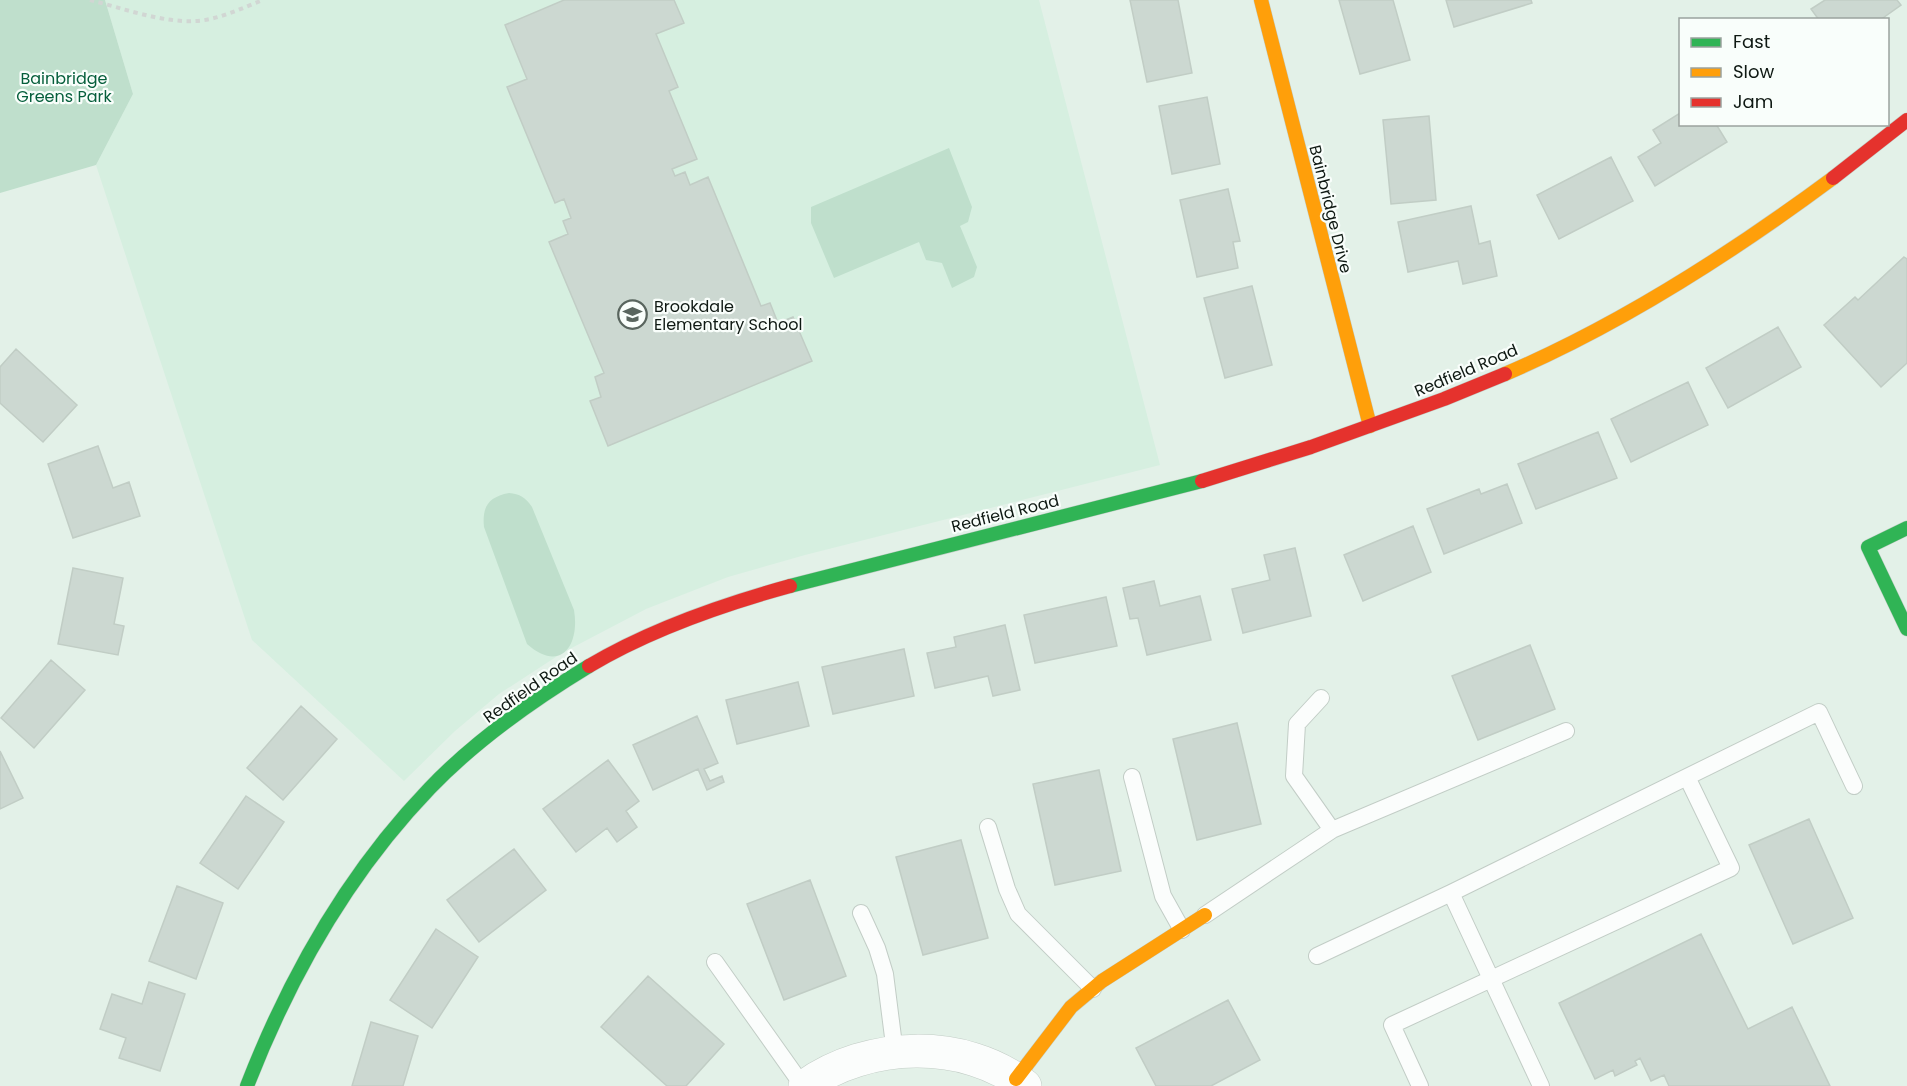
<svg xmlns="http://www.w3.org/2000/svg" width="1907" height="1086" viewBox="0 0 1907 1086" font-family="Poppins,sans-serif">
	<style>
		.built { fill: #d6efe0 }
		.green { fill: #bfdfcc }
		.building { fill: #ccd8d1; stroke: #c1cdc5; stroke-width: 1.5 }
		.lines { fill: none; stroke-linecap: round; stroke-linejoin: round }
		.lane-casing { stroke: #c2cdc6; stroke-width: 18 }
		.street-casing { stroke: #c2cdc6; stroke-width: 34 }
		.fast-casing { stroke: #c2cdc6; stroke-width: 15 }
		.slow-casing { stroke: #c2cdc6; stroke-width: 15 }
		.jam-casing { stroke: #c2cdc6; stroke-width: 15 }
		.path { stroke: #d1d6d3; stroke-width: 4; stroke-dasharray: 4.5 4.5; stroke-linecap: butt }
		.lane { stroke: #fbfdfc; stroke-width: 16 }
		.street { stroke: #fbfdfc; stroke-width: 33 }
		.fast { stroke: #30b455; stroke-width: 14 }
		.slow { stroke: #ff9f0a; stroke-width: 14 }
		.jam { stroke: #e5322d; stroke-width: 14 }
		.labels { text-anchor: middle; stroke-width: 4.5; stroke-linejoin: round; paint-order: stroke }
		.park-label { font-size: 16px; fill: #055e3b; stroke: #f9fefb }
		.street-label { font-size: 16px; fill: #0f1913; stroke: #f9fefb }
		.poi-label { font-size: 16px; fill: #0f1913; stroke: #f9fefb; text-anchor: start }
	</style>
	<rect width="100%" height="100%" fill="#e3f1e8"/>
	<!-- built -->
	<path class="built" d="M105 0H1039L1160 465 805 555 728 577 646 609 562 653 499 694 455 731 404 781 252 640 96 165 133 94Z"/>
	<!-- green -->
	<path class="green" d="M0 0H105L133 94 96 165 0 193Z
		M949 148 972 207 968 222 960 226 977 267 974 277 952 288 942 263 926 260 919 242 834 278 811 223V207Z
		M509 493C520 494 525 497 532 507L574 610C580 645 561 674 527 644L484 527C482 507 488 497 509 493Z"/>
	<!-- building -->
	<path class="building" d="M564 0H674L684 23 656 34 678 87 669 91 697 159 672 169 675 176 685 172 690 185 708 177 761 306 770 303 778 323 793 317 812 361 608 446 590 401 601 397 595 377 604 373 549 242 568 234 563 221 571 218 564 199 555 203 507 87 527 79 505 25Z
		M1130 0H1178L1192 73 1147 82Z
		M1339 0H1393L1410 60 1360 74Z
		M1446 0H1531L1532 3 1454 27Z
		M1825 0H1897L1901 5 1880 20H1819L1811 9Z
		M1207 97 1220 164 1172 174 1159 106Z
		M1680 113V124H1716L1727 142 1655 186 1638 157 1661 143 1653 130Z
		M1429 116 1436 200 1391 204 1383 120Z
		M1611 157 1633 201 1559 239 1537 195Z
		M1228 189 1240 241 1233 242 1238 268 1197 277 1180 200Z
		M1471 206 1479 244 1490 241 1497 276 1463 284 1458 261 1408 272 1398 222Z
		M1904 257 1907 259V363L1881 387 1824 325 1855 297 1858 300Z
		M1252 286 1272 365 1225 378 1204 298Z
		M1778 327 1801 367 1728 408 1706 368Z
		M16 349 77 405 43 442 0 403V367Z
		M1688 382 1708 425 1631 462 1611 419Z
		M1598 432 1617 478 1536 509 1518 464Z
		M98 446 113 488 129 482 140 516 73 538 48 464Z
		M1507 484 1522 523 1444 554 1427 509 1479 489 1481 494Z
		M1413 526 1431 572 1363 601 1344 555Z
		M1295 548 1311 616 1243 633 1232 589 1270 580 1264 555Z
		M73 568 123 578 114 624 124 626 118 655 58 644Z
		M1154 581 1160 606 1200 596 1211 640 1147 655 1138 618 1130 619 1123 588Z
		M1106 597 1117 646 1035 663 1024 615Z
		M1005 625 1020 690 993 696 988 676 935 688 927 653 956 647 954 637Z
		M1530 645 1555 709 1478 740 1452 676Z
		M904 649 914 696 833 714 822 667Z
		M51 660 85 690 34 748 1 718Z
		M798 682 809 726 737 744 726 700Z
		M301 706 337 739 283 800 247 768Z
		M697 716 718 763 704 769 710 781 722 776 724 782 707 790 698 769 653 790 633 745Z
		M1237 723 1261 824 1197 840 1173 739Z
		M0 751 23 798 0 809Z
		M608 760 639 801 626 811 637 827 617 842 607 828 576 852 543 809Z
		M1099 770 1121 871 1055 885 1033 784Z
		M246 796 284 822 238 889 200 863Z
		M1809 819 1853 918 1793 944 1749 845Z
		M961 840 988 938 923 955 896 857Z
		M514 849 546 890 479 942 447 900Z
		M810 880 846 976 784 1000 747 904Z
		M177 886 223 903 196 979 149 961Z
		M436 929 478 957 432 1028 390 1000Z
		M1701 934 1748 1029 1792 1007 1830 1086H1669L1664 1075 1651 1081 1640 1058 1635 1061 1637 1065 1615 1076 1613 1070 1595 1079 1559 1003Z
		M648 976 724 1044 686 1086H667L601 1027Z
		M149 982 185 994 160 1071 119 1058 126 1038 100 1029 112 994 142 1004Z
		M1228 1000 1260 1060 1211 1086H1156L1136 1048Z
		M371 1022 418 1036 403 1086H352Z"/>
	<g class="lines">
		<defs>
			<path id="lane" d="M1321 698 1297 724 1294 776 1332 830
				M1132 777 1163 896 1182 930
				M988 827 1007 889 1018 914 1093 989
				M1451 893 1541 1086
				M861 913 877 948 885 974 895 1053
				M1205 915 1332 830 1566 731
				M1317 956 1451 893 1819 712 1854 786
				M715 962 803 1086
				M1420 1086 1392 1025 1731 868 1687 777"/>
			<path id="street" d="M805 1086C867 1041 965 1038 1025 1086"/>
			<path id="fast" d="M1907 528 1868 547 1907 629
				M790 586 1202 481
				M247 1086C289 978 349 872 430 788 475 741 533 700 589 666"/>
			<path id="slow" d="M1261 0 1370 426
				M1505 374C1622 324 1732 253 1833 178
				M1016 1079 1071 1007 1102 981 1205 915"/>
			<path id="jam" d="M1833 178 1907 120
				M1202 481 1311 447 1444 399 1505 374
				M589 666C651 629 721 605 790 586"/>
		</defs>
		<!-- lane casing -->
		<use href="#lane" class="lane-casing"/>
		<!-- street casing -->
		<use href="#street" class="street-casing"/>
		<!-- fast casing -->
		<use href="#fast" class="fast-casing"/>
		<!-- slow casing -->
		<use href="#slow" class="slow-casing"/>
		<!-- jam casing -->
		<use href="#jam" class="jam-casing"/>
		<!-- path -->
		<path class="path" d="M90 0C122 8 162 23 196 21 218 20 242 8 263 0"/>
		<!-- lane -->
		<use href="#lane" class="lane"/>
		<!-- street -->
		<use href="#street" class="street"/>
		<!-- fast -->
		<use href="#fast" class="fast"/>
		<!-- slow -->
		<use href="#slow" class="slow"/>
		<!-- jam -->
		<use href="#jam" class="jam"/>
	</g>
	<!-- icons -->
	<defs>
		<symbol id="school-ring" viewBox="-11 -11 22 22"><circle r="9.5" fill="#f9fefb" stroke="#59655e" stroke-width="1.5"/><path d="M0-5L7-2L0 1L-7-2ZM-4 1L0 2.5L4 1V4Q0 6-4 4Z" fill="#59655e"/></symbol>
	</defs>
	<g fill-rule="evenodd">
		<use href="#school-ring" x="616" y="298" width="33" height="33"/>
	</g>
	<g class="labels">
		<!-- park labels -->
		<g class="park-label">
			<text x="64" y="84">Bainbridge<tspan x="64" dy="18">Greens Park</tspan></text>
		</g>
		<!-- street labels -->
		<g class="street-label">
			<text transform="translate(1331 209) rotate(76)" y="6">Bainbridge Drive</text>
			<text transform="translate(1466 370) rotate(-23)" y="6">Redfield Road</text>
			<text transform="translate(1005 513) rotate(-14)" y="6">Redfield Road</text>
			<text transform="translate(530 687) rotate(-35)" y="6">Redfield Road</text>
		</g>
		<!-- poi labels -->
		<g class="poi-label">
			<text x="654" y="312">Brookdale<tspan x="654" dy="18">Elementary School</tspan></text>
		</g>
	</g>
	<!-- legend -->
	<rect x="1679" y="18" width="210" height="108" fill="#f9fefb" stroke="#9ba29e" stroke-width="1.5"/>
	<rect x="1691" y="38" width="30" height="9" fill="#30b455" stroke="#9ba29e" stroke-width="1.5"/>
	<text x="1733" y="48" font-size="18" fill="#0f1913">Fast</text>
	<rect x="1691" y="68" width="30" height="9" fill="#ff9f0a" stroke="#9ba29e" stroke-width="1.5"/>
	<text x="1733" y="78" font-size="18" fill="#0f1913">Slow</text>
	<rect x="1691" y="98" width="30" height="9" fill="#e5322d" stroke="#9ba29e" stroke-width="1.5"/>
	<text x="1733" y="108" font-size="18" fill="#0f1913">Jam</text>
</svg>
